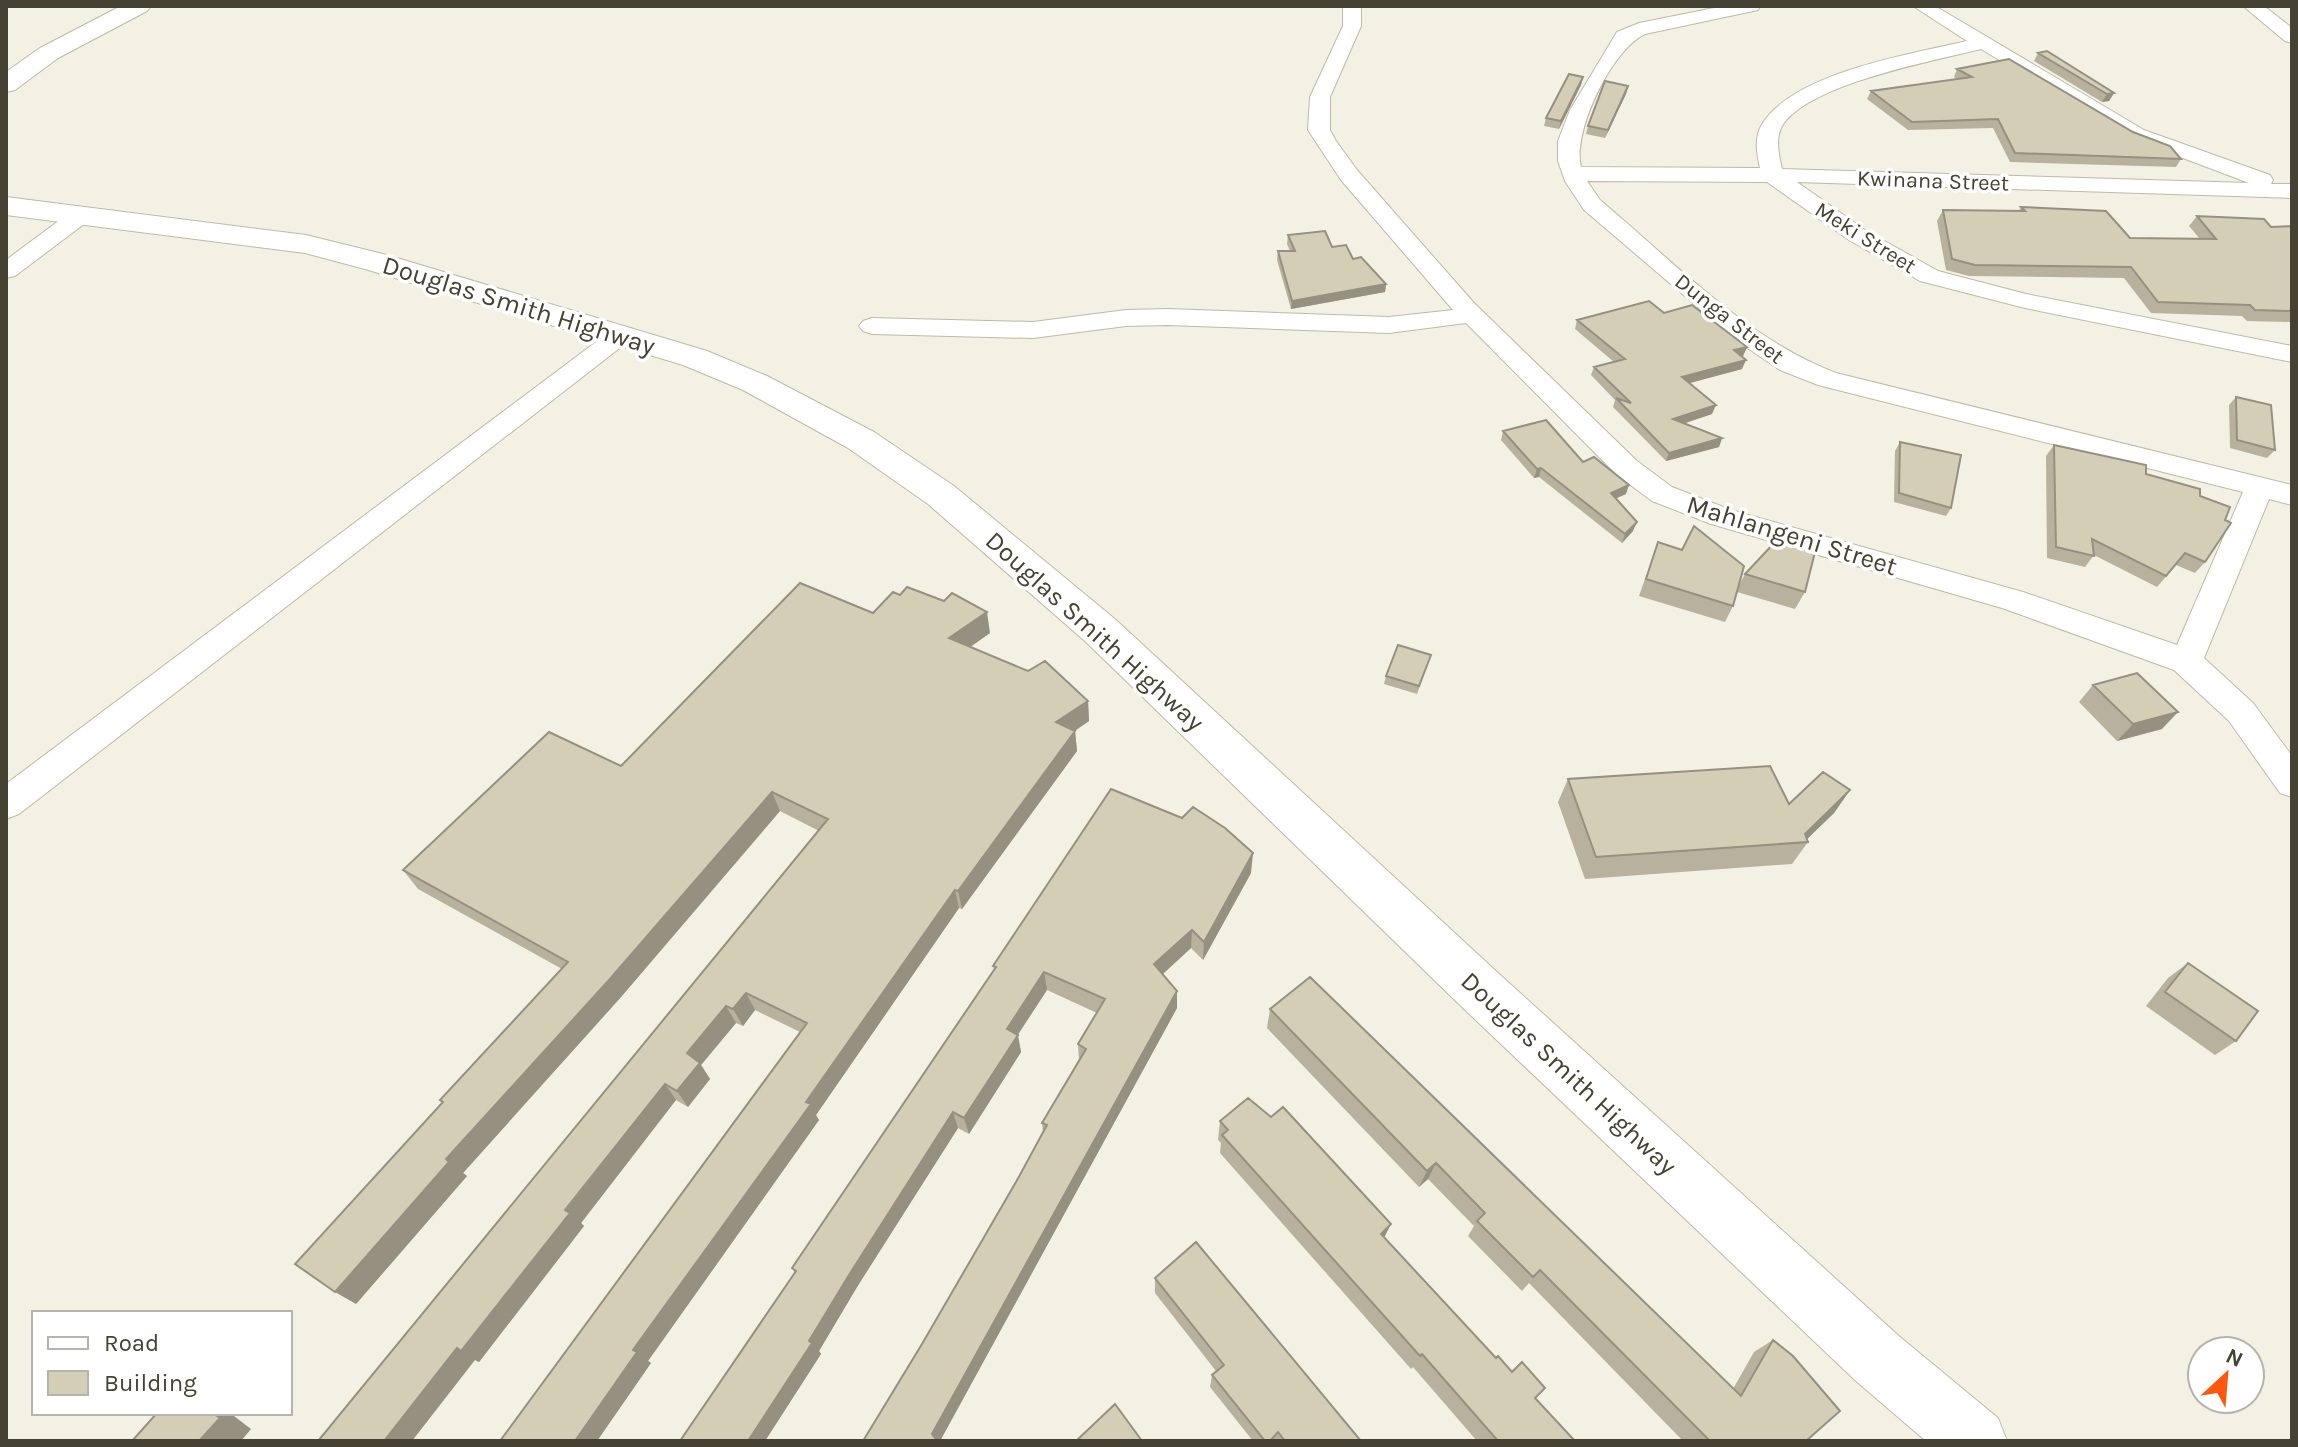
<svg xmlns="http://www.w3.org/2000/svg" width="2298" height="1447" viewBox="0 0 2298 1447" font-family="Karla,sans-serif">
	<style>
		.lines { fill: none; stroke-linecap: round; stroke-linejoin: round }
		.minor-casing { stroke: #bfbaa5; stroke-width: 2 }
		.tertiary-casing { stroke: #bfbaa5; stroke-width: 2 }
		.minor { fill: #fff; fill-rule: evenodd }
		.tertiary { fill: #fff; fill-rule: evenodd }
		.wall { fill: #b7b19d }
		.shaded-wall { fill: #959080 }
		.building { fill: #d5ceb7; stroke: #959080; stroke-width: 2 }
		.labels { text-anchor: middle; stroke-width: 7; stroke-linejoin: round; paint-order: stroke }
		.far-street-label { font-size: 22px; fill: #454133; stroke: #fff }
		.street-label { font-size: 26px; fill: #454133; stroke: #fff }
	</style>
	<rect width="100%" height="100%" fill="#f3f1e3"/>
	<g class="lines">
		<defs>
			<path id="minor" d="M1343 6H1361V26L1330 97V130L1336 141 1357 170 1474 303 1637 461 1672 487 1731 510 2023 592 2177 645 2243 492 1818 385 1780 370 1740 343 1584 210 1565 181 1558 161V141L1570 110 1617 32 1639 23 1724 6H1760L1758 10 1645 34C1612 49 1572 132 1581 167L1760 168C1757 155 1754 139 1761 126 1791 73 1911 54 1967 41L1913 6H1935L2144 130 2270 175 2273 180 2271 184H2292V198L1797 182 1865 230 1938 271 2026 294 2292 346V362L2025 308 1920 281 1849 240 1767 182 1587 181 1600 200C1674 262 1745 338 1836 373L2292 485V505L2269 499 2204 658 2253 703 2292 756V797L2280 793 2229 721 2174 670 2002 608 1711 524 1652 501 1617 475 1466 323 1389 333 1168 325 1126 326 1033 338 872 334 863 331 859 326 863 321 872 318 1033 322 1126 310 1168 309 1389 317 1453 310 1341 180 1308 130 1310 97 1343 26ZM1981 49 2130 138 2249 183 1782 169C1779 155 1775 139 1782 126 1808 84 1933 61 1981 49Z
				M2243 6H2264L2292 28V43L2285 41Z
				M80 209 88 211 91 216 88 221 15 276 6 278V260L72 211Z
				M621 327 630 330 634 335 630 340 19 814 6 819V784L612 330Z"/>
			<path id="tertiary" d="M121 6H151L147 11 58 58 15 90 6 92V72L40 48Z
				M6 197 306 235 387 255 707 351 767 376 874 432 954 486 1116 620 1498 973 1900 1337 1998 1418 2007 1441H1926L1856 1381 1462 1007 1086 642 928 504 848 448 743 390 683 365 365 269 305 253 6 215Z"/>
		</defs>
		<!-- minor casing -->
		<use href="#minor" class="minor-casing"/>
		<!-- tertiary casing -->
		<use href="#tertiary" class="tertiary-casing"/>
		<!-- minor -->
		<use href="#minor" class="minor"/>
		<!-- tertiary -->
		<use href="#tertiary" class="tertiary"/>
	</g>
	<!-- wall -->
	<path class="wall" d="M2038 53 2114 93 2109 101 2102 102 2034 61Z
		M1957 69 2133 132 2181 159 2176 167 2010 162 1993 128 1908 130 1867 99 1871 91 1957 79 1954 77Z
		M1583 77 1581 85 1559 129 1544 126 1546 118Z
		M1628 86 1626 94 1605 138 1586 134 1588 126Z
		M2021 207 2130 238 2200 239 2189 226 2197 216 2271 227 2292 226V322L2247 321 2242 316 2151 313 2124 278 1969 276 1946 270 1937 221 1943 210 2019 211Z
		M1288 235 1332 247 1353 259 1386 284 1385 292 1291 309 1277 260 1278 251H1290L1287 244Z
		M1664 313 1747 347 1743 356H1742V369L1689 383 1712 414 1683 424 1722 438 1719 447 1666 461 1613 407 1615 400 1591 375 1594 367 1614 362 1575 329 1577 320Z
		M2236 397 2275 450 2267 458 2230 448 2229 405Z
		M1503 431 1583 462 1626 494 1616 498 1633 531 1622 543 1539 477 1534 478 1501 440Z
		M1900 442 1951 508 1946 516 1894 502 1895 451Z
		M2054 445 2146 474 2200 496 2205 562 2195 573 2176 565 2157 587 2094 555 2085 567 2047 558 2046 456Z
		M1658 542 1738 587 1745 574 1805 592 1795 609 1737 592 1733 606 1725 622 1639 596Z
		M900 595 990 633 970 647 1088 701 1089 721 1075 731 1077 751 962 909 959 908 816 1115 819 1120 648 1361 651 1363 597 1441H500L800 1032 755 1010 743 1026 736 1023 701 1065 710 1079 688 1107 676 1100 581 1223 584 1226 479 1362 475 1360 819 831 780 811 621 997 463 1173 467 1176 356 1304 443 1102 562 969 418 889 403 870 621 766 873 613Z
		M1431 655 1417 694 1384 684 1386 676Z
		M2093 685 2162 729 2117 741 2079 702Z
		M1568 779 1789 804 1850 790 1834 813 1807 839 1808 842 1792 864 1585 879 1558 802Z
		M1251 873 1203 960 1191 948 1163 974 1177 991V1008L940 1441H863L922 1344 1016 1182 1043 1132 1042 1123 1079 1061 1078 1044 1097 1013 1047 990 1017 1035 1021 1052 969 1134 958 1128 857 1287 819 1351 821 1354 765 1441 795 1273 792 1268 994 970 993 966Z
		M2188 963 2236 1041 2215 1055 2146 1006 2168 978Z
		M1270 1009 1733 1389 1754 1352 1773 1340 1806 1441H1683L1529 1283 1522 1291 1468 1236 1474 1226 1428 1179 1419 1187 1267 1028Z
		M1220 1121 1384 1238 1496 1358 1512 1372 1522 1362 1535 1398 1575 1441H1477L1413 1367 1411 1369 1220 1153 1221 1143 1218 1140Z
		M1155 1278 1361 1441H1253L1210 1387 1212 1375 1216 1371 1155 1293Z"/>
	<!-- shaded-wall -->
	<path class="shaded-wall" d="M1583 77 1581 85 1559 129 1561 121Z
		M1628 86 1626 94 1605 138 1608 130Z
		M2114 93 2109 101 2102 102 2107 94Z
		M1386 284 1385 292 1291 309 1292 301Z
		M1747 347 1743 356 1731 359 1734 350Z
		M1746 360 1742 369 1679 386 1682 377Z
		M1716 405 1712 414 1669 428 1673 419Z
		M1722 438 1719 447 1666 461 1669 453Z
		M1541 468 1539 477 1534 478 1537 469Z
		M1629 485 1626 494 1608 502 1611 493Z
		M1637 522 1633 531 1622 543 1625 534Z
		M987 612 990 633 953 659 949 638Z
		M1088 701 1089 721 1058 742 1056 722Z
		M2178 712 2162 729 2117 741 2133 724Z
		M1075 731 1077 751 962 909 958 891Z
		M1850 790 1834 813 1804 842 1805 834Z
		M772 792 780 811 621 997 463 1173 467 1176 356 1304 335 1292 446 1159Z
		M1253 853 1251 873 1203 960 1204 942Z
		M955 890 959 908 816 1115 819 1120 648 1361 651 1363 597 1441H575L633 1350Z
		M1192 930 1191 948 1154 982V964Z
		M1044 972 1047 990 1010 1047 1007 1029Z
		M1177 991V1008L940 1441H937L932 1434Z
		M746 993 755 1010 743 1026 733 1009Z
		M726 1006 736 1023 701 1065 710 1079 688 1107 677 1091 687 1053Z
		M1018 1035 1021 1052 969 1134 964 1118Z
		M665 1084 676 1100 581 1223 584 1226 479 1362 475 1360 412 1441H384Z
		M953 1112 958 1128 857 1287 819 1351 821 1354 765 1441H748L849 1275Z
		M1436 1163 1428 1179 1419 1187 1427 1171Z
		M1391 1224 1383 1240 1381 1234Z
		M213 1413H230L251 1429 241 1441H199Z"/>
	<!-- building -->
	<path class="building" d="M2047 51 2114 93 2107 94 2038 53Z
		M2009 59 2133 132 2170 146 2181 159 2015 153 1998 119 1912 122 1871 91 1972 77 1957 69Z
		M1569 74 1583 77 1561 121 1546 118Z
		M1605 81 1628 86 1608 130 1588 126Z
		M2021 207 2106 211 2130 238 2216 239 2197 216 2264 219 2271 227 2292 226V311L2255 310 2250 305 2158 302 2131 267 1975 265 1952 259 1943 210 2025 211Z
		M1325 231 1332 247 1346 245 1353 259 1361 257 1386 284 1292 301 1278 251H1295L1288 235Z
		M1649 301 1664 313 1692 305 1747 347 1734 350 1746 360 1682 377 1716 405 1673 419 1722 438 1669 453 1616 398 1631 403 1594 367 1625 359 1577 320Z
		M2236 397 2271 405 2275 450 2237 440Z
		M1546 420 1583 462 1594 457 1629 485 1611 493 1637 522 1625 534 1541 468 1537 469 1503 431Z
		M1900 442 1961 455 1951 508 1899 493Z
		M2054 445 2146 465V474L2200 489V496L2230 507 2225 520 2231 523 2205 562 2185 553 2166 576 2092 539 2094 556 2056 547Z
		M1694 526 1744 566 1733 606 1646 579 1658 542 1682 550Z
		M1776 541 1815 552 1805 592 1745 574Z
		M800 583 873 613 893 592 900 595 907 587 944 601 952 593 987 612 949 638 1028 671 1045 661 1088 701 1056 722 1075 731 958 891 955 890 806 1102 811 1104 633 1350 637 1352 575 1441H500L807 1023 746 993 733 1009 726 1006 687 1053 700 1063 677 1091 665 1084 565 1210 570 1213 461 1351 457 1348 384 1441H318L828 819 772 792 609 980 446 1159 449 1162 335 1292 295 1264 443 1102 440 1100 568 962 403 870 549 732 621 766Z
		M1398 645 1431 655 1419 686 1386 676Z
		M2137 673 2178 712 2133 724 2093 685Z
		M1770 766 1789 804 1823 772 1850 790 1805 834 1808 842 1596 857 1568 779Z
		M1111 789 1182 818 1193 807 1225 828 1253 853 1204 942 1192 930 1154 964 1177 991 932 1434 937 1441H863L922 1344 1016 1182 1047 1125 1042 1123 1086 1049 1078 1044 1105 999 1044 972 1007 1029 1018 1035 964 1118 953 1112 849 1275 809 1341 812 1343 748 1441H680L796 1271 792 1268 996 967 993 966Z
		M2188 963 2258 1011 2236 1041 2165 992Z
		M1310 977 1741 1396 1773 1340 1793 1356 1840 1411 1806 1441H1710L1540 1270 1533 1277 1477 1221 1485 1213 1436 1163 1427 1171 1270 1009Z
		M1248 1098 1271 1117 1283 1107 1391 1224 1381 1234 1496 1358 1498 1356 1512 1372 1522 1362 1545 1388 1535 1398 1575 1441H1498L1422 1354 1420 1356 1222 1135 1228 1130 1220 1121Z
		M1196 1242 1361 1441H1285L1278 1432 1270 1441H1265L1212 1375 1224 1365 1155 1278Z
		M1115 1404 1142 1441H1076Z
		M157 1413H213L220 1418 199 1441H132Z"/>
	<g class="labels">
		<!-- far-street labels -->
		<g class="far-street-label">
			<text transform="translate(1933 180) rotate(2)" y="8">Kwinana Street</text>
			<text transform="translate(1866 237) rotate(32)" y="8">Meki Street</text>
			<text transform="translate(1730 318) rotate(38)" y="8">Dunga Street</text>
		</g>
		<!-- street labels -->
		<g class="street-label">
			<text transform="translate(519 305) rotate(17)" y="9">Douglas Smith Highway</text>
			<text transform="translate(1792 535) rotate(17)" y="9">Mahlangeni Street</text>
			<text transform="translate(1095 631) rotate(42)" y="9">Douglas Smith Highway</text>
			<text transform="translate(1569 1073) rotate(43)" y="9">Douglas Smith Highway</text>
		</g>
	</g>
	<!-- border -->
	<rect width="2298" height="1447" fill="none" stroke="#454133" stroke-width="16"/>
	<!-- legend -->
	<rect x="32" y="1311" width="260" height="104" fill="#ffffff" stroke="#b5b3ad" stroke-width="2"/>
	<rect x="48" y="1337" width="40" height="12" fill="#ffffff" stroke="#b5b3ad" stroke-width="2"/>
	<text x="104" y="1351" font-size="24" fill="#454133">Road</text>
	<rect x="48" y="1371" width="40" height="24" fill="#d5ceb7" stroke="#b5b3ad" stroke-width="2"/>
	<text x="104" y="1391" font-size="24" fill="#454133">Building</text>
	<!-- north arrow -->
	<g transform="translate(2226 1375) rotate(26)"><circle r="38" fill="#ffffff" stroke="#b5b3ad" stroke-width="2"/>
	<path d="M0-6L14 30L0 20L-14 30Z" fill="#ff570e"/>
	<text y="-12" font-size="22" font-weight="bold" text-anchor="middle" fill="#454133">N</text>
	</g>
</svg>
